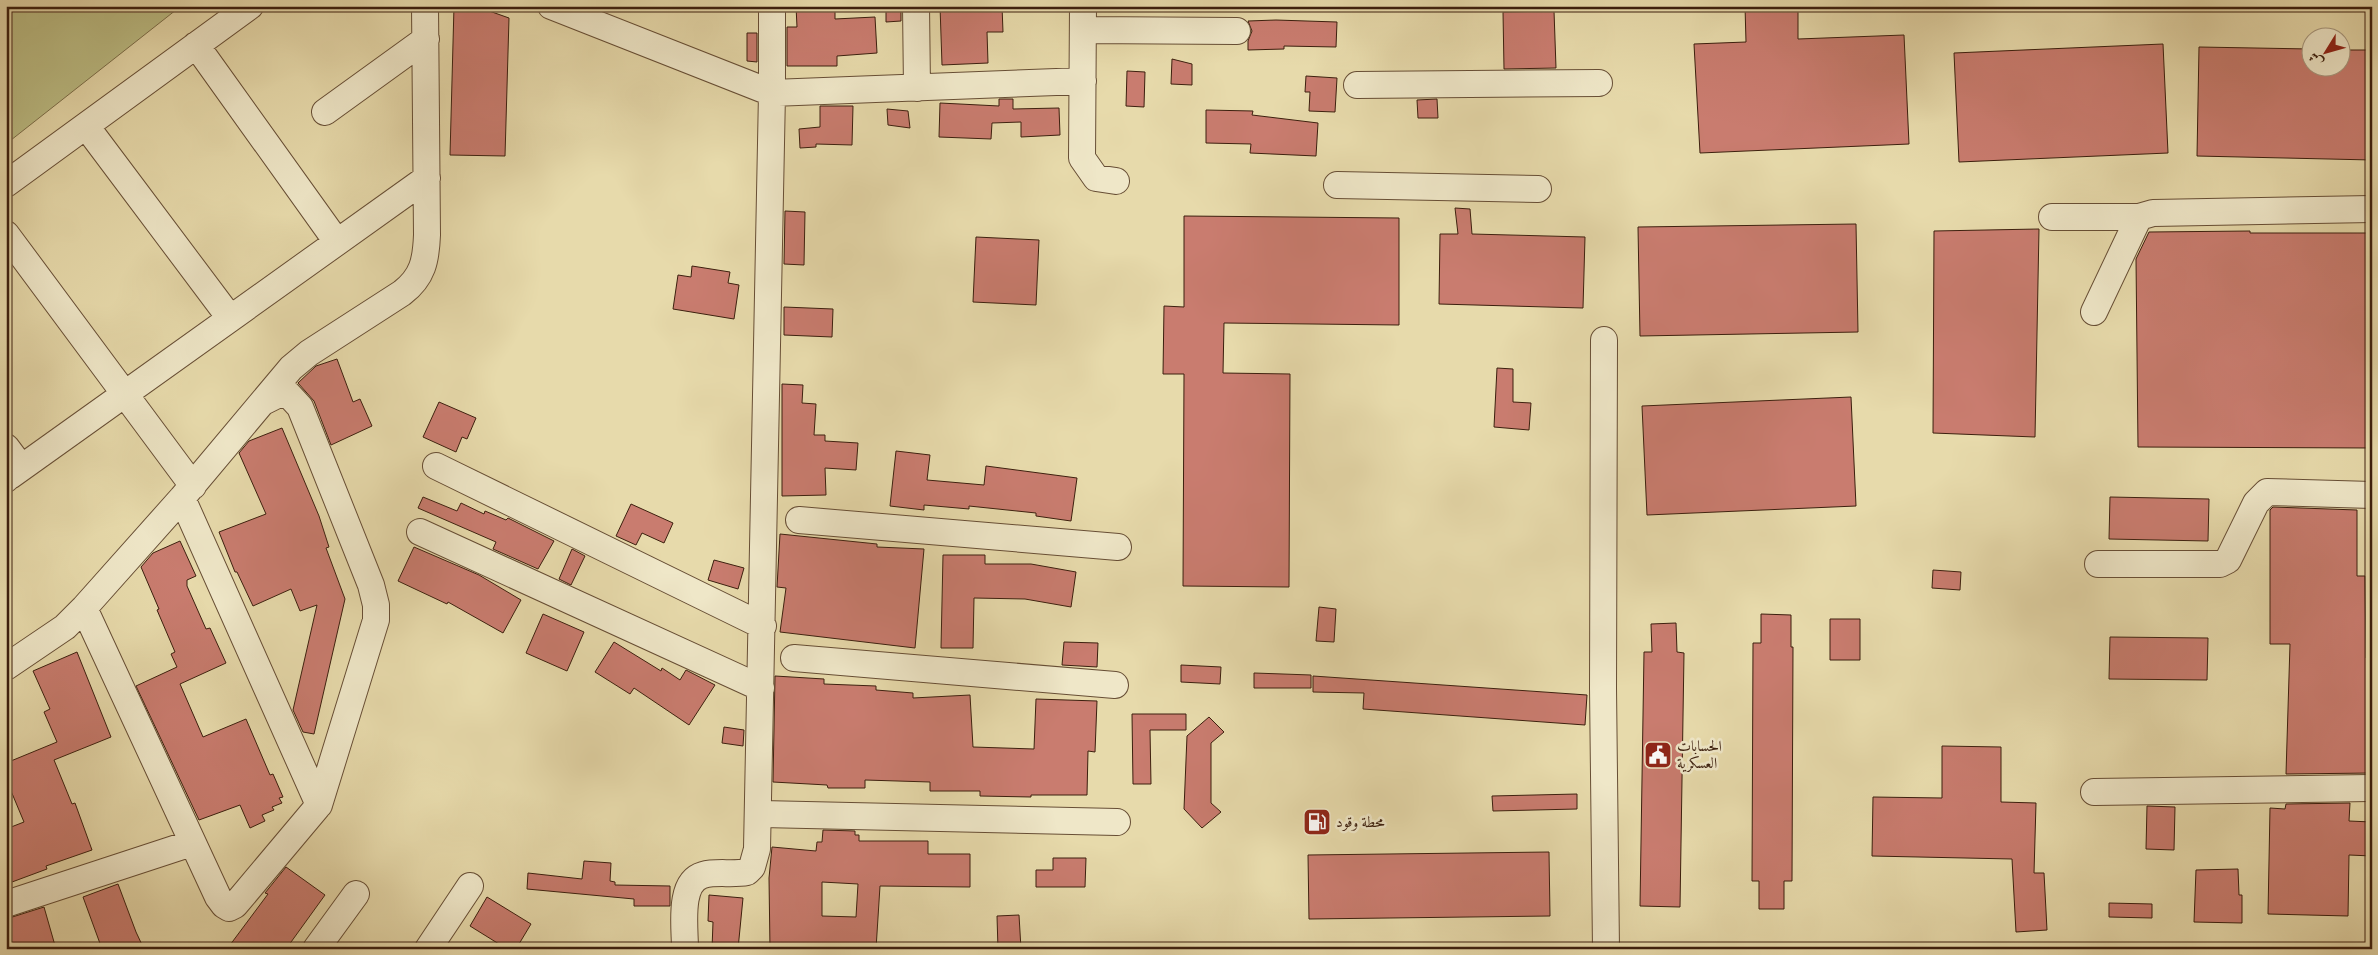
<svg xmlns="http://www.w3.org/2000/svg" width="2378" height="955" viewBox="0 0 2378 955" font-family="'IM FELL DW Pica',Amiri,serif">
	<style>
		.green { fill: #bcbd84; stroke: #7c6e49 }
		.building { fill: #c97c6f; stroke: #3c1f0e; fill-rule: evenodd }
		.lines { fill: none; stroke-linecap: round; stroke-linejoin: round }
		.minor-casing { stroke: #674e35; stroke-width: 28 }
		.minor { stroke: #efe7c8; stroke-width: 26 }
		.labels { text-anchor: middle; stroke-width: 5; stroke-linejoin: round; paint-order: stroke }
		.poi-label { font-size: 15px; fill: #3c1f0e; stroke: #efe7c8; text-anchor: start }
	</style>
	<rect width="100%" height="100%" fill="#e7daab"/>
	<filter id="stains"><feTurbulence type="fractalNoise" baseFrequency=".004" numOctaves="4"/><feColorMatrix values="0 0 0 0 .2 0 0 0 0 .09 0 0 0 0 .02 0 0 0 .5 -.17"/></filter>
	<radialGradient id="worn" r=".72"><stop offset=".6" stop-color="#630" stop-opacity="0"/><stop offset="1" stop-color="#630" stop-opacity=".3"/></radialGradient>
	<!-- green -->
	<path class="green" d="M6 6H181L6 144Z"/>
	<!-- building -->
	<path class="building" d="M454 6H475L509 18 505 156 450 155Z
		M796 6H835V19L875 17 877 53 837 56V66H787V27H797Z
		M886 6H901V21L886 22Z
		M940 6H1002L1003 32H987L988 63 942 65Z
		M1745 6H1798V39L1904 35 1909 144 1700 153 1694 44 1746 42Z
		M1554 11 1556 68 1504 69 1503 12Z
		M1276 20 1337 22 1336 47 1284 46V49L1248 50V41L1252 31 1248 21Z
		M747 33H757V62L747 61Z
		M2163 44 2168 153 1959 162 1954 53Z
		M2199 47 2310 49V68H2340V50H2372V160L2197 156Z
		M1172 59 1192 64V85L1171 84Z
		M1127 71 1145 72 1144 107 1126 106Z
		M1306 76 1337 78 1335 112 1309 111 1310 92H1305Z
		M999 99H1013V109L1059 108 1060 135 1021 137V122L992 123 991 139 939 137 940 103 999 106Z
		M1437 99 1438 118H1418L1417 100Z
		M820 106H853L852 145 816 144V147L800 148 799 129 820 127Z
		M887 109 908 111 910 128 888 125Z
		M1206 110 1253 111 1252 115 1318 123 1316 156 1250 153 1251 144 1206 143Z
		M1455 208 1470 209 1472 234 1585 237 1583 308 1439 304 1440 234H1458Z
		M785 211 805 212 804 265 784 264Z
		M1184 216 1399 218V325L1224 323 1223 373 1290 374 1289 587 1183 586 1184 374H1163L1164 306 1184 307Z
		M1856 224 1858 332 1640 336 1638 227Z
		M2039 229 2035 437 1933 433 1934 231Z
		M2250 231V233H2372V448L2138 447 2136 259 2149 232Z
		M976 237 1039 240 1036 305 973 302Z
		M692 266 730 272 728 283 739 285 734 319 673 309 678 275 691 277Z
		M784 307 833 309 832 337 784 335Z
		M337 359 353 402 360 399 372 426 331 445 314 401 298 383 316 366Z
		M1497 368 1513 369V402L1531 403 1529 430 1494 427Z
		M782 384 803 385 802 403 816 404 814 435H825V441L858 443 856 470 825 468 826 495 782 496Z
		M1851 397 1856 506 1647 515 1642 406Z
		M439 402 476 418 467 439 462 437 456 452 423 437Z
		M282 428 319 516 329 547 326 548 345 599 314 734 303 732 293 710 317 605 300 611 291 589 253 606 237 572H235L219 532 266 514 239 453 249 441Z
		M896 451 930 455 927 480 984 485 986 466 1077 478 1071 521 1036 516V513L969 506V509L924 505V510L890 506Z
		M423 497 457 511 461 503 484 514 485 511 506 520 508 518 554 541 538 569 493 549 496 542 418 508Z
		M2110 497 2209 499 2208 541 2109 539Z
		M631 504 673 523 664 543 642 533 636 545 616 536Z
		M2273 507 2357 510V576H2365L2366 658H2372V773L2286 774 2290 644H2270V510Z
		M780 534 877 544V547L924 549 915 648 780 632 786 588 777 587Z
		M180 541 196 576 187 580V586L206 629 210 628 226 663 180 684 203 737 246 719 270 775 273 774 283 797 279 798 282 803 272 807 274 810 262 815 265 821 250 828 240 805 199 820 136 686 177 667 171 654 175 652 157 610 159 609 141 567 153 553Z
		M414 547 479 575 521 600 503 633 448 602 447 604 398 581Z
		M572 549 585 556 571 585 559 579Z
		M943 555H985V564H1031L1076 572 1071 607 1025 599 974 598 973 648H941Z
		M714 560 744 568 738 589 708 580Z
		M1933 570 1961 572 1960 590 1932 588Z
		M1319 607 1336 609 1334 642 1316 641Z
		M543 614 584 632 567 671 526 653Z
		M1761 614 1791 615V647H1793L1792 881H1784V909H1759V881H1752L1753 643H1761Z
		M1830 619H1860V660H1830Z
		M1676 623 1677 652 1684 653 1680 907 1640 906 1644 652H1652L1651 624Z
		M2110 637 2208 638 2207 680 2109 679Z
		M614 642 661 671 662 668 680 680 686 670 715 685 689 725 634 688 630 694 595 672Z
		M1064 642 1098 643 1097 667 1062 665Z
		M77 652 111 737 54 760 72 804 75 803 92 850 46 866 47 869 12 882 6 868V829L24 822 6 779V763L57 742 44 712 50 709 33 671Z
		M1181 665 1221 667 1220 684 1181 682Z
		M1254 673 1311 675V688H1254Z
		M775 676 824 679V684L876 686V690L913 693V698L970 695 973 747 1034 749 1036 699 1097 701 1095 752 1088 751 1087 795H1031V797L980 796V791H930V782L865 780V788H828L827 785 773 782Z
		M1313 676 1587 695 1585 725 1363 709 1364 693 1313 692Z
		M1132 714H1186V730H1150L1151 784H1133Z
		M1209 717 1224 732 1211 743V803L1221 812 1202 828 1184 809 1187 736Z
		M724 727 744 730 743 746 722 743Z
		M1942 746 2001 747V802L2036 803 2034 873H2044L2047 930 2016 932 2012 859 1872 856 1873 797 1942 798Z
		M1577 794V809L1493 811 1492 796Z
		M2350 803 2349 821 2372 822V856L2349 855 2348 916 2268 914 2270 808 2285 809 2286 804Z
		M2147 806 2175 807 2174 850 2146 849Z
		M823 830 855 831V835H859V841H928V854H970V887L880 886 876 949H770L769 878 772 847 816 851 817 842H822ZM822 882 858 884 856 917 822 916Z
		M1549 852 1550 916 1309 919 1308 855Z
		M1053 858H1086L1085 887H1036V870H1053Z
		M584 861 611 863 610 881 615 882V885L670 886V906H634V899L527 889 528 873 582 879Z
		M286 867 325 895 286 949H227L268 894 265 893Z
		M2238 869 2239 895H2242V923L2194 922 2196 870Z
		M118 884 136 932 144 949H102L83 897Z
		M709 895 743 898 738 949H712L713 922 708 921Z
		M487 897 531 924 516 949H507L470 926Z
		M2109 903 2152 904V918L2109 917Z
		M44 907 56 949H10L6 936V919Z
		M1019 915 1021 949H998L997 916Z"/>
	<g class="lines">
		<defs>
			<path id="minor" d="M551 6 772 93 1083 81
				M916 6 917 88
				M1083 6 1082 158 1096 178 1116 181
				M1084 30 1237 31
				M196 45 337 242
				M1357 85 1599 83
				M325 112 426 39
				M86 126 230 318
				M6 184 250 6
				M1337 185 1538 189
				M2052 217H2139
				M6 234 193 486
				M2094 312 2139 217 2153 213 2372 209
				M1604 340 1603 688 1606 949
				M6 447 15 459 17 466 6 479
				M436 466 763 626
				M10 476 427 178
				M182 498 319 805
				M799 520 1118 547
				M420 532 761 688
				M2098 564H2220L2228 560 2256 503 2267 492 2372 495
				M84 608 218 897 224 905 229 908 235 905 319 805 376 620V605L371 585 300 407 288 394 277 395 265 401
				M794 658 1115 685
				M6 667 65 627 84 608 182 498 291 368 309 353 402 293C423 277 426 260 427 235L425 6
				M2094 792 2370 788
				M759 814 1117 822
				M6 904 192 843
				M316 949 356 894
				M428 949 470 886
				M685 949C685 927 678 882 703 875 717 871 732 875 747 872L752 867 757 849 772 93V6"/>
		</defs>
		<!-- minor casing -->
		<use href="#minor" class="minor-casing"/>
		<!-- minor -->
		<use href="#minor" class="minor"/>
	</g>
	<!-- icons -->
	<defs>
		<symbol id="civic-square" viewBox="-11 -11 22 22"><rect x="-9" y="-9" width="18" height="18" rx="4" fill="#8f2418" stroke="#efe7c8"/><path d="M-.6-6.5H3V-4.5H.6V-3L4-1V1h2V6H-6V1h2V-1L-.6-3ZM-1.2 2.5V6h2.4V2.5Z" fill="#fff"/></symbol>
		<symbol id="fuel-square" viewBox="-11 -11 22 22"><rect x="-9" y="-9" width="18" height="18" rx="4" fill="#8f2418" stroke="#efe7c8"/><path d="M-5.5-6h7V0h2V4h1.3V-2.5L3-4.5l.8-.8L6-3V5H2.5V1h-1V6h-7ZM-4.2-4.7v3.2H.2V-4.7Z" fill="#fff"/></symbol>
	</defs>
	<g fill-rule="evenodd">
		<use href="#civic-square" x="1642" y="739" width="32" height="32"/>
		<use href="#fuel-square" x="1301" y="806" width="32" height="32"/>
	</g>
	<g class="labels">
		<!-- poi labels -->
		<g class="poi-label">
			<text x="1677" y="751">الحسابات<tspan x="1677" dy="17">العسكرية</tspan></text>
			<text x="1336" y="827">محطة وقود</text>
		</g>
	</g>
	<!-- margin -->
	<rect width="2378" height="955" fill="none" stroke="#e7daab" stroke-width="25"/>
	<rect x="8" y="8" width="2363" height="940" fill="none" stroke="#3c1f0e" stroke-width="2.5"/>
	<rect x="12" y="12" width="2353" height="930" fill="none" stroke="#3c1f0e"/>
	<!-- north arrow -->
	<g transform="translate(2326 52) rotate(233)"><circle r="24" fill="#efe7c8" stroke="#a7977e"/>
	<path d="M0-4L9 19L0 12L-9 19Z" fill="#8f2418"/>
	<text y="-8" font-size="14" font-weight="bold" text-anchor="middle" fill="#3c1f0e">ش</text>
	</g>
	<rect width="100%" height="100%" filter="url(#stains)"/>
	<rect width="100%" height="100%" fill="url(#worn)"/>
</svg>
